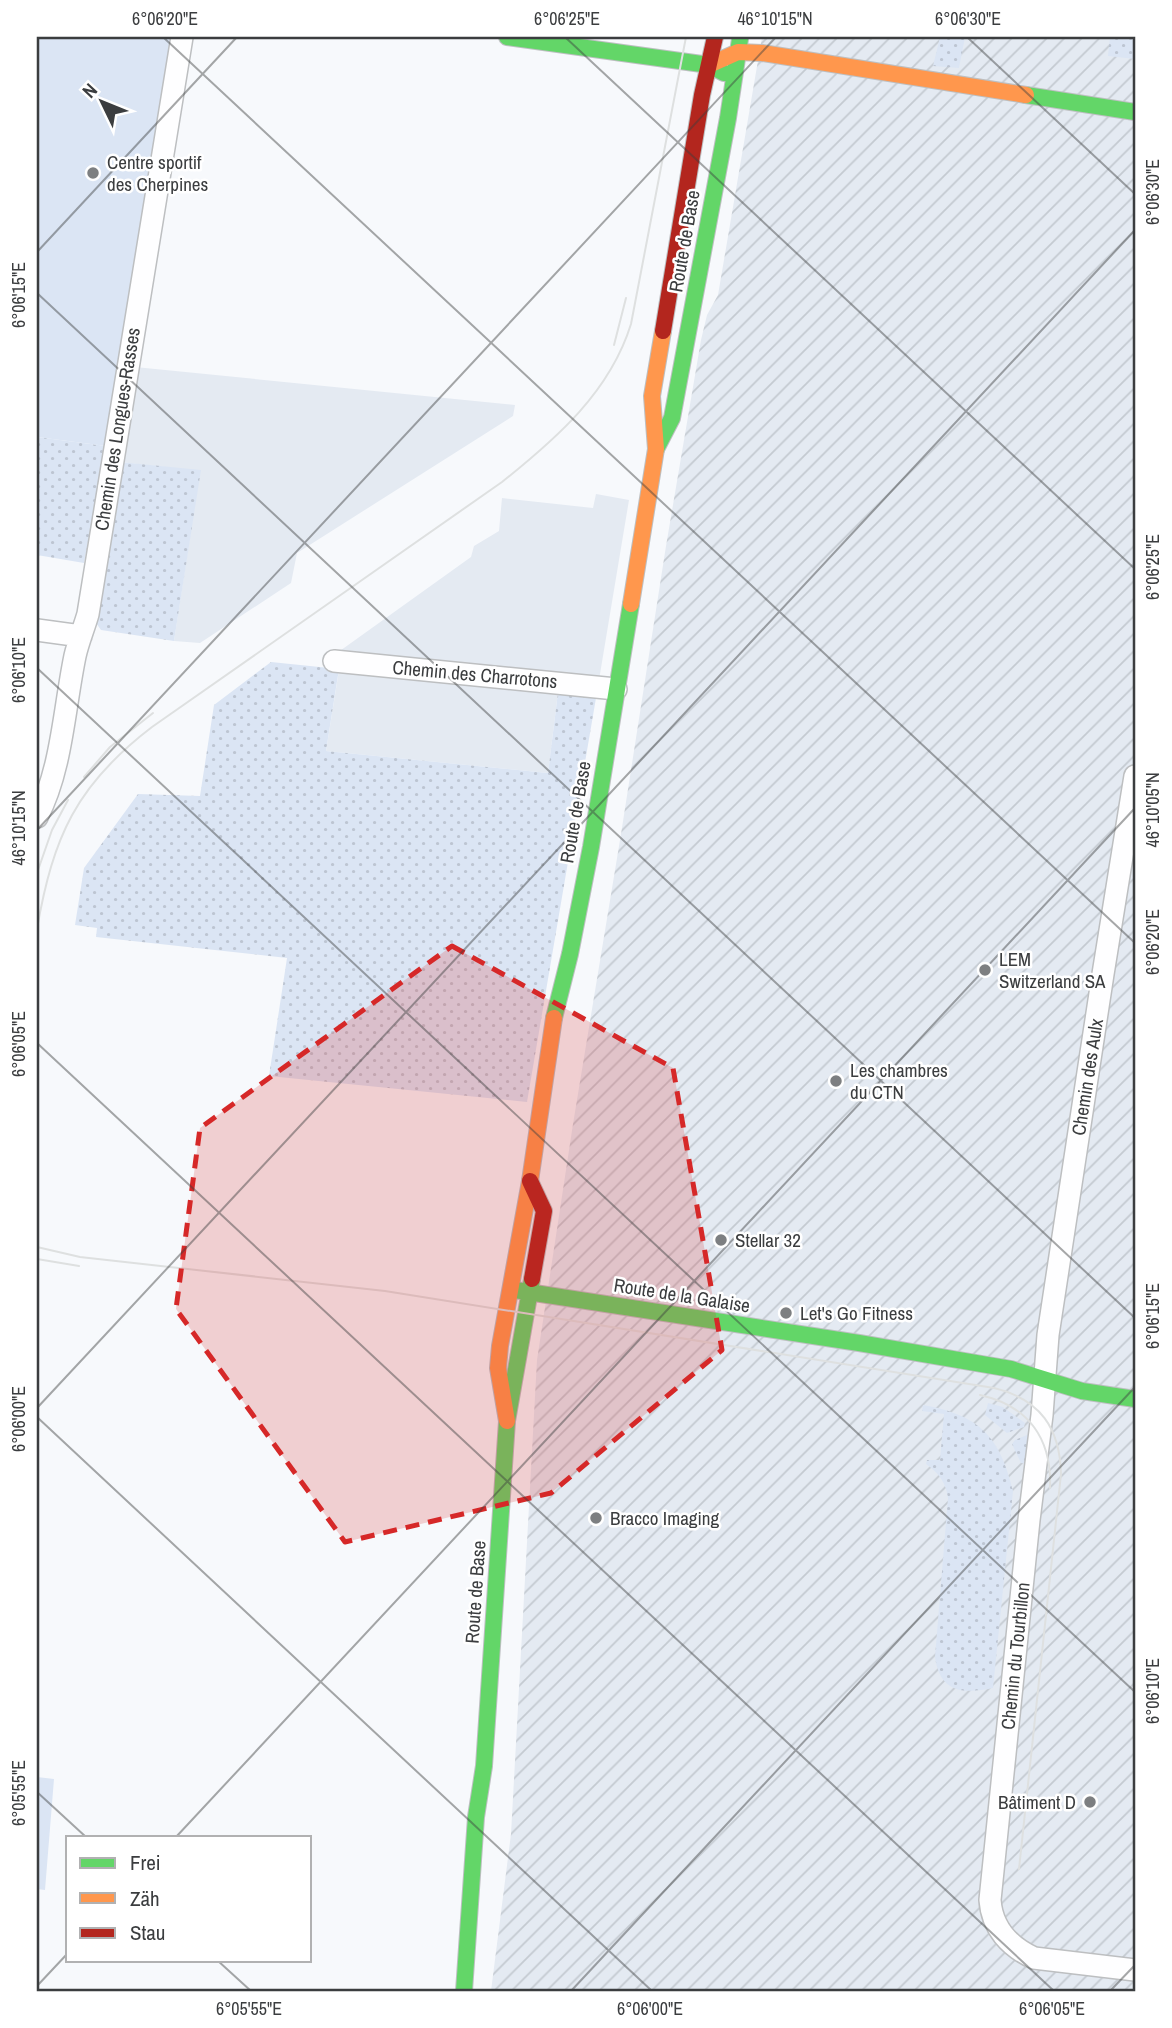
<svg xmlns="http://www.w3.org/2000/svg" width="1172" height="2028" viewBox="0 0 1172 2028" font-family="'Archivo Narrow',sans-serif">
	<style>
		.built { fill: #e4eaf2 }
		.industrial { fill: url(#industrial-furrows) }
		.grass { fill: url(#grass-dots) }
		.pitch { fill: #dbe5f4 }
		.lines { fill: none; stroke-linecap: round; stroke-linejoin: round }
		.street-casing { stroke: #bdbfc1; stroke-width: 24 }
		.fast-casing { stroke: #bdbfc1; stroke-width: 18 }
		.slow-casing { stroke: #bdbfc1; stroke-width: 18 }
		.jam-casing { stroke: #bdbfc1; stroke-width: 18 }
		.street { stroke: #fefeff; stroke-width: 21 }
		.fast { stroke: #63d668; stroke-width: 16 }
		.slow { stroke: #ff974d; stroke-width: 16 }
		.jam { stroke: #b3261e; stroke-width: 16 }
		.tram { stroke: #dee0e0; stroke-width: 2 }
		.marked { fill: #d62828; fill-opacity: 0.2; stroke: #d62828; stroke-width: 5; stroke-dasharray: 14 9; stroke-linejoin: round }
		.ticks { fill: none; stroke: #3b3d3f; stroke-width: 2; stroke-opacity: 0.45 }
		.poi-dot { fill: #7d7f81; stroke: #fff; stroke-width: 2.5 }
		.labels { text-anchor: middle; stroke-width: 5; stroke-linejoin: round; paint-order: stroke }
		.poi-label { font-size: 19px; fill: #3b3d3f; stroke: #fff; text-anchor: start }
		.street-label { font-size: 19px; fill: #3b3d3f; stroke: #fff }
		.neatline { fill: none; stroke: #3b3d3f; stroke-width: 2.5 }
		.ticks-label { font-size: 18px; text-anchor: middle; fill: #3b3d3f }
	</style>
	<defs>
		<pattern id="industrial-furrows" width="10" height="10" patternUnits="userSpaceOnUse" patternTransform="scale(1.75)"><rect width="10" height="10" fill="#e4eaf2"/><path d="M-1 1l2-2M0 10L10 0M9 11l2-2" fill="none" stroke="#c4cad1"/></pattern>
		<pattern id="grass-dots" width="8" height="8" patternUnits="userSpaceOnUse" patternTransform="scale(1.75)"><rect width="8" height="8" fill="#dbe5f4"/><path d="M2 2h.1M6 6h.1" fill="none" stroke="#bdc5d2" stroke-width="1.8" stroke-linecap="round"/></pattern>
	</defs>
	<rect width="100%" height="100%" fill="#f7f9fc"/>
	<!-- built -->
	<path class="built" d="M135 367 515 405 513 416 297 553 291 583 200 643 174 641 200 471 120 462Z
		M596 494 629 500 596 698 558 692 548 773 326 751 339 670 337 653 471 557 474 546 499 531 502 498 593 508Z"/>
	<!-- industrial -->
	<path class="industrial" d="M762 37H1135V1991H491L511 1834 537 1360 573 1124 621 834 666 546 701 340 707 315 718 295Z"/>
	<!-- grass -->
	<path class="grass" d="M940 37H965L959 68 933 66Z
		M1110 37H1135V59L1108 56Z
		M37 437 106 446 84 563 37 555Z
		M120 462 201 470 174 641 101 630 96 623Z
		M271 662 339 669 326 751 548 773 558 692 596 698 527 1102 269 1076 287 958 96 937 97 928 75 925 84 868 138 794 200 796 214 705Z
		M988 1403 1003 1407 1025 1423 1024 1427 1007 1433 985 1415Z
		M923 1405C979 1415 1000 1436 1013 1491L993 1688C963 1694 940 1693 935 1657L948 1498C946 1483 939 1473 926 1464L927 1460H940L944 1414 922 1411Z
		M1032 1433 1031 1464 1021 1463 1012 1444 1015 1440Z"/>
	<!-- pitch -->
	<path class="pitch" d="M37 37H172L134 263 106 446 37 437Z
		M37 1777 54 1779 45 1890 37 1889Z"/>
	<g class="lines">
		<defs>
			<path id="street" d="M37 630 81 636
				M334 661 616 689
				M1135 776 1103 974 1048 1335 1042 1415 1029 1520 990 1900C992 1928 1010 1947 1034 1958L1135 1970
				M37 817C62 769 64 709 75 656 78 642 84 628 88 614L182 37"/>
			<path id="fast" d="M507 37 709 65 724 73
				M1026 95 1135 112
				M656 449 672 418 728 118 740 39
				M554 1018 570 954 591 847 631 604
				M515 1290 859 1343 1011 1369 1082 1391 1135 1399
				M464 1991 476 1817 484 1766 507 1421 532 1279"/>
			<path id="slow" d="M709 65 738 52 762 53 1026 95
				M631 604 656 449 652 396 663 331
				M507 1421 498 1368 500 1346 530 1181 554 1018"/>
			<path id="jam" d="M663 331 702 95 715 37
				M530 1181 544 1211 532 1279"/>
		</defs>
		<!-- street casing -->
		<use href="#street" class="street-casing"/>
		<!-- fast casing -->
		<use href="#fast" class="fast-casing"/>
		<!-- slow casing -->
		<use href="#slow" class="slow-casing"/>
		<!-- jam casing -->
		<use href="#jam" class="jam-casing"/>
		<!-- street -->
		<use href="#street" class="street"/>
		<!-- fast -->
		<use href="#fast" class="fast"/>
		<!-- slow -->
		<use href="#slow" class="slow"/>
		<!-- jam -->
		<use href="#jam" class="jam"/>
		<!-- tram -->
		<path class="tram" d="M614 345 626 298
			M84 777 110 747 153 713
			M37 873 52 830 68 800
			M37 929C53 837 76 785 152 727L502 482C556 439 610 392 631 324L686 37
			M37 1247 80 1257 385 1291 994 1388C1040 1399 1060 1428 1061 1474L1019 1869
			M37 1259 79 1266
			M980 1395C1029 1406 1052 1439 1050 1488"/>
	</g>
	<!-- marked area -->
	<path class="marked" d="M452 946 673 1068 722 1350 551 1493 345 1542 176 1309 200 1128Z"/>
	<!-- ticks -->
	<path class="ticks" d="M163 37 1135 943M565 37 1135 569M967 37 1135 194M37 252 237 37M37 293 1135 1318M37 668 1135 1692M37 830 776 37M37 1043 1054 1991M37 1408 1135 230M37 1417 652 1991M37 1792 86 1837M176 1837 1135 808M217 1960 251 1991M37 1986 68 1953M571 1991 1135 1387M1110 1991 1135 1965"/>
	<!-- markers -->
	<g class="poi-dot">
		<circle cx="93" cy="173" r="7"/>
		<circle cx="985" cy="970" r="7"/>
		<circle cx="836" cy="1081" r="7"/>
		<circle cx="721" cy="1240" r="7"/>
		<circle cx="786" cy="1313" r="7"/>
		<circle cx="596" cy="1518" r="7"/>
		<circle cx="1090" cy="1802" r="7"/>
	</g>
	<g class="labels">
		<!-- poi labels -->
		<g class="poi-label">
			<text x="107" y="169">Centre sportif<tspan x="107" dy="22">des Cherpines</tspan></text>
			<text x="999" y="966">LEM<tspan x="999" dy="22">Switzerland SA</tspan></text>
			<text x="850" y="1077">Les chambres<tspan x="850" dy="22">du CTN</tspan></text>
			<text x="735" y="1247">Stellar 32</text>
			<text x="800" y="1320">Let's Go Fitness</text>
			<text x="610" y="1525">Bracco Imaging</text>
			<text x="1076" y="1809" text-anchor="end">Bâtiment D</text>
		</g>
		<!-- street labels -->
		<g class="street-label">
			<text transform="translate(684 241) rotate(-80)" y="7">Route de Base</text>
			<text transform="translate(117 429) rotate(-81)" y="7">Chemin des Longues-Rasses</text>
			<text transform="translate(475 674) rotate(5)" y="7">Chemin des Charrotons</text>
			<text transform="translate(575 812) rotate(-80)" y="7">Route de Base</text>
			<text transform="translate(1087 1077) rotate(-81)" y="7">Chemin des Aulx</text>
			<text transform="translate(682 1295) rotate(9)" y="7">Route de la Galaise</text>
			<text transform="translate(475 1592) rotate(-86)" y="7">Route de Base</text>
			<text transform="translate(1015 1656) rotate(-84)" y="7">Chemin du Tourbillon</text>
		</g>
	</g>
	<!-- border -->
	<rect width="1172" height="2028" fill="none" stroke="#ffffff" stroke-width="77"/>
	<!-- legend -->
	<rect x="66" y="1836" width="245" height="126" fill="#ffffff" stroke="#b1b1b2" stroke-width="2"/>
	<rect x="80" y="1858" width="35" height="10" fill="#63d668" stroke="#b1b1b2" stroke-width="2"/>
	<text x="130" y="1870" font-size="21" fill="#3b3d3f">Frei</text>
	<rect x="80" y="1893" width="35" height="10" fill="#ff974d" stroke="#b1b1b2" stroke-width="2"/>
	<text x="130" y="1906" font-size="21" fill="#3b3d3f">Zäh</text>
	<rect x="80" y="1928" width="35" height="10" fill="#b3261e" stroke="#b1b1b2" stroke-width="2"/>
	<text x="130" y="1940" font-size="21" fill="#3b3d3f">Stau</text>
	<!-- north arrow -->
	<g transform="translate(102 102) rotate(313)" stroke="#ffffff" stroke-width="5" paint-order="stroke">
	<path d="M0-5L12 26L0 18L-12 26Z" fill="#3b3d3f"/>
	<text y="-10" font-size="19" font-weight="bold" text-anchor="middle" fill="#3b3d3f">N</text>
	</g>
	<rect x="38" y="38" width="1096" height="1952" class="neatline"/>
	<g class="ticks-label">
		<text x="165" y="25">6°06'20"E</text>
		<text x="567" y="25">6°06'25"E</text>
		<text x="775" y="25">46°10'15"N</text>
		<text x="968" y="25">6°06'30"E</text>
		<text transform="translate(1153 192) rotate(-90)" y="6">6°06'30"E</text>
		<text transform="translate(19 295) rotate(-90)" y="6">6°06'15"E</text>
		<text transform="translate(1153 567) rotate(-90)" y="6">6°06'25"E</text>
		<text transform="translate(19 670) rotate(-90)" y="6">6°06'10"E</text>
		<text transform="translate(1153 810) rotate(-90)" y="6">46°10'05"N</text>
		<text transform="translate(19 828) rotate(-90)" y="6">46°10'15"N</text>
		<text transform="translate(1153 942) rotate(-90)" y="6">6°06'20"E</text>
		<text transform="translate(19 1044) rotate(-90)" y="6">6°06'05"E</text>
		<text transform="translate(1153 1316) rotate(-90)" y="6">6°06'15"E</text>
		<text transform="translate(19 1419) rotate(-90)" y="6">6°06'00"E</text>
		<text transform="translate(1153 1691) rotate(-90)" y="6">6°06'10"E</text>
		<text transform="translate(19 1793) rotate(-90)" y="6">6°05'55"E</text>
		<text x="249" y="2015">6°05'55"E</text>
		<text x="650" y="2015">6°06'00"E</text>
		<text x="1052" y="2015">6°06'05"E</text>
	</g>
</svg>
